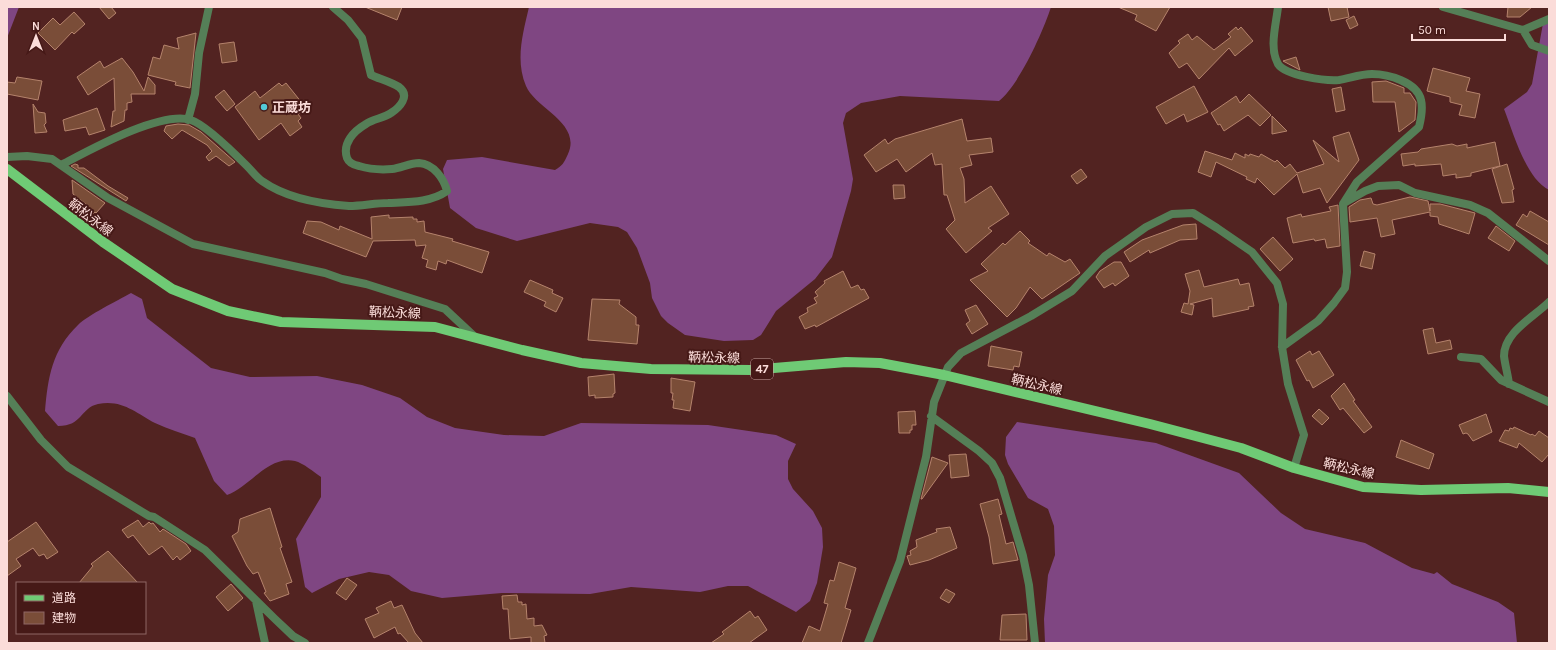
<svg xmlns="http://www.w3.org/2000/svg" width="1556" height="650" viewBox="0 0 1556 650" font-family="Karla,'Noto Sans JP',sans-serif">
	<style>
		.forest { fill: #7f4682 }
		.building { fill: #7a4d38; stroke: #b5836c }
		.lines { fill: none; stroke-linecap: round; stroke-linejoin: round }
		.minor { stroke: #557f57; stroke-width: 8 }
		.primary { stroke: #6fca75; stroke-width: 10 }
		.poi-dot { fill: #52cbd8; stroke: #461917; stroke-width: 1.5 }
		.labels { text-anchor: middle; stroke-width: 4; stroke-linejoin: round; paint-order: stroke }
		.shield { fill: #461917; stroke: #c5a29f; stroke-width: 1 }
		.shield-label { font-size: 12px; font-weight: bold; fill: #fbdcd9 }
		.poi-label { font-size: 13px; font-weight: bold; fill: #fbdcd9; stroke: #461917; text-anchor: start }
		.street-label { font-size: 13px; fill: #fbdcd9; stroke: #461917 }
	</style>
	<rect width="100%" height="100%" fill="#522321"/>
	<!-- forest -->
	<path class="forest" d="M7 7H19L7 38Z
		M529 7H1051C1043 32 1019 85 999 101L900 96 861 103 846 113 843 123 853 179 851 191 832 257 815 279 776 311 761 335 753 340 724 341 685 335 668 323 661 316 652 298 650 283 637 248 627 232 618 227 590 223 517 241 476 228 450 208 443 169 447 160 482 157 555 170C562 166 564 163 568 154 582 123 535 108 526 86 515 60 523 33 529 7Z
		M1549 16V190C1526 179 1513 132 1504 109L1527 92 1532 84 1544 18Z
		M131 293 142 299 147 318 211 368 250 377 317 376 362 385 400 398 427 417 455 428 504 435 544 436 581 423 708 425 776 435 796 444 788 461V479L793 489 813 511 822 528 823 547 817 583 810 601 796 612 748 586H728L700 592 631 587 590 594 502 593 442 598 411 591 389 575 369 572 339 579 312 593 305 587 296 539 321 497V477C314 472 303 463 295 461 268 455 250 487 227 495L214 481 195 438C182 433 168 429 155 423 136 413 122 399 98 404 80 408 83 426 58 426L45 411C48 377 52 350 78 325 88 315 117 301 131 293Z
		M1017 422 1156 443 1239 473 1281 513 1305 529 1365 543 1412 568 1434 574 1437 572 1452 584 1498 602 1514 613 1517 643H1045L1044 619 1048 575 1055 555 1054 526 1048 509 1028 498 1008 464 1005 455 1006 437Z"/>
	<!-- building -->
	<path class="building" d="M99 7H111L116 13 109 19Z
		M365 7H402L397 20Z
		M1118 7H1170L1156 31 1135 20 1137 15Z
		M1328 7H1347L1349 17 1331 21Z
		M1508 7H1532L1520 17H1507Z
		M74 12 85 24 74 34 72 32 55 50 38 33 53 18 60 25Z
		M1354 16 1358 25 1350 29 1346 20Z
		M1236 27 1238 30 1241 27 1253 41 1235 56 1229 48 1199 79 1187 63 1179 68 1169 53 1180 43 1178 41 1188 34 1192 40 1197 36 1214 50 1231 37 1228 34Z
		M196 33 190 88 175 85 176 82 148 75 153 57 160 59 164 45 179 49 177 38Z
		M234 42 237 61 222 63 219 44Z
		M1296 57 1300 70 1283 61Z
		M122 58 133 72 144 91 148 77 155 85V94H131L132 102 127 103V110H125L124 121 111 127 113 111H115L114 78 88 95 77 77 100 61 104 68Z
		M1433 68 1470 78 1466 91 1480 94 1475 118 1459 115 1462 105 1450 102V97L1427 91Z
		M17 77 42 81 38 100 7 94V82L15 83Z
		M1386 81 1404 88V93H1410L1416 102 1415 120 1399 132 1395 102H1373L1372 82Z
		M279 83 282 86 286 83 306 108 298 114 301 118 298 121 302 127 290 136 281 123 259 140 235 107 255 91 260 98Z
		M1194 86 1208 112 1187 122 1184 114 1166 124 1156 107Z
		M1341 87 1345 110 1336 112 1332 89Z
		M224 90 235 104 227 111 215 97Z
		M1249 94 1271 115 1260 126 1248 115 1224 131 1220 124 1218 125 1211 113 1236 96 1240 103Z
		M33 104 38 112 45 113 46 123 44 125 47 132 35 133Z
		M97 108 105 130 89 135 86 127 65 131 63 120Z
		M1272 116 1287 131 1272 134Z
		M962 119 967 141 991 138 993 152 969 155 972 165 960 168 964 179 965 203 991 186 1009 214 988 228 992 231 966 253 946 229 955 220 947 195H944L942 164 935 165 932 153 906 172 897 159 876 172 864 155 885 139 888 144 895 139Z
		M178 124 189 125 201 132 235 162 229 166 216 156 209 161 206 157 212 151 207 145 182 130 172 139 164 131 166 126Z
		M1349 132 1359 160 1327 203 1320 188 1303 193 1297 174 1274 195 1257 178 1255 183 1246 179 1247 177 1216 162 1211 177 1198 172 1205 151 1232 160 1235 153 1245 158V154L1249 156 1250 154 1259 157 1261 154 1275 162 1277 160 1285 168 1290 164 1297 173 1324 164 1313 140 1339 162 1333 137Z
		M1495 142 1500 166 1471 173V176L1456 178V174L1443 176 1441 164 1415 166V164L1403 166 1401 154 1418 152 1421 149 1452 144 1457 146 1467 144V148Z
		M75 164 78 165V168H84L108 186 128 198 126 201 71 166Z
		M1507 164 1514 189 1512 190 1514 202 1502 203 1492 169Z
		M1081 169 1087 177 1077 184 1071 176Z
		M72 180 105 203 96 213 95 212 92 215 84 209 87 205 73 194Z
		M893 185H904L905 198 894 199Z
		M1410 197 1428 201 1430 211V204H1440L1475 213 1469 234 1439 224 1438 217 1430 216V212L1392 220 1395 234 1381 237 1377 218 1350 222 1349 207 1360 200 1371 198 1373 204 1377 205Z
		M1338 205 1340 246 1327 248 1325 239 1315 241 1314 239 1293 243 1287 218 1301 214 1302 217 1331 211 1329 207Z
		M1530 211 1549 222V245L1516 225 1523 214 1527 217Z
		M389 215V218L413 217V219H417V222L424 221 425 232 453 239 452 241 489 252 482 273 447 260 446 264 438 261 436 270 426 267 428 260 422 258 426 245 416 246 415 240 373 241 366 257 303 233 307 221 321 222 339 230 340 226 372 239 371 217Z
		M1196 224 1197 239 1180 240 1150 253 1149 250 1130 262 1124 252 1142 240 1183 225Z
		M1496 226 1515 241 1509 251 1488 238Z
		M1020 231 1030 241 1028 243 1047 256 1049 253 1065 262 1070 259 1080 273 1042 299 1030 287 1016 308 1007 317 970 280 988 271 981 264 1003 243 1005 245Z
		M1273 237 1293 259 1280 271 1260 249Z
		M1364 251 1375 254 1372 269 1360 266Z
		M1114 262H1121L1129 276 1115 286 1113 283 1104 288 1096 277 1100 271Z
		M1199 270 1204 287 1238 279 1240 285 1249 283 1254 306 1248 307 1249 309 1213 317 1212 298 1190 304 1194 305 1192 315 1181 312 1184 303 1188 304 1190 291 1185 274Z
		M843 271 851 288 858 285 861 290 864 289 869 298 816 327 815 325 805 329 799 317 808 312 807 308 817 303 814 298 818 296 815 292 825 283 824 281Z
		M530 280 553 290 552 293 563 298 556 312 544 306 546 302 524 292Z
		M592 299 620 300 619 304 636 317V325H639L637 344 588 340Z
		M976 305 988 324 972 334 966 324 970 321 965 310Z
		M1433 328 1436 343 1450 340 1452 349 1428 354 1423 330Z
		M991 346 1022 352 1019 367 1014 366 1013 370 988 366Z
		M1310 351 1312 355 1319 351 1334 375 1313 388 1309 380 1307 381 1296 360Z
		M614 374 615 393 613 394V397L595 398V395L589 396 588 377Z
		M671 378 695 382 690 411 673 408 674 400H672L673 393H671Z
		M1344 383 1355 400 1353 401 1372 427 1364 433 1343 408 1340 410 1331 396Z
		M1319 409 1329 418 1322 425 1312 416Z
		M915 411 916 425H912V430H910V433H899L898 412Z
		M1486 414 1492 432 1473 441 1468 434 1466 433 1463 434 1459 425Z
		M1514 427 1531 435 1532 434 1535 436 1539 431 1549 438V454L1542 462 1519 443 1517 448 1499 441 1505 430 1509 431 1510 428 1513 429Z
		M1401 440 1434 454 1429 469 1396 457Z
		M966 454 969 476 951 478 949 455Z
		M932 457 948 463 922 499H921Z
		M998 499 1002 514 999 515 1006 544 1013 542 1018 560 993 564 989 537 980 504Z
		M270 508 282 547 280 548 292 582 286 584 289 594 270 601 264 593 266 592 258 572 253 574 247 566 232 536 238 532 240 519Z
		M138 520 143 527 149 522 151 524 153 523 160 532 163 529 186 544 191 551 180 560 177 556 173 560 162 546 149 555 133 535 128 538 122 530Z
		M36 522 58 552 47 559 44 554 39 556 33 548 16 559 21 566 7 576V542Z
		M950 527 957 548 929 560 910 565 907 556 911 555 910 551 917 547 916 540 937 532 936 529Z
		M108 551 138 583H79L93 566 91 564Z
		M839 562 856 568 845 608 851 610 841 643H802L809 626 820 631 828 604 824 603 830 580 834 581Z
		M347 578 357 585 346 600 336 593Z
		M231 584 243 598 228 611 216 597Z
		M946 589 955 594 949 603 940 598Z
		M517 595 518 602H522V605L526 604 527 619 534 618V626L542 625 547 635 544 636 545 643H531V637L510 639 508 609H503L502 596Z
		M391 601 394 608 402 605 415 633 423 643H409L400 633 398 634 395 627 374 638 365 619 379 613 376 608Z
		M750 611 755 618 758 616 767 630 749 643H711L724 634 722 632Z
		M1026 614 1027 640H1000L1002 615Z"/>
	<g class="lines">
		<!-- minor -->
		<path class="minor" d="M1278 7C1276 25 1269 48 1278 64 1286 76 1326 81 1339 80 1350 78 1361 74 1372 74 1388 74 1417 82 1421 100 1423 108 1421 119 1419 127L1357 182 1343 204 1347 272 1345 288 1334 303 1318 321 1282 347
			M1443 7 1523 30 1549 19
			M1523 30 1532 45 1549 51
			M188 120 195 94 199 53 209 7
			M7 157 27 156 52 159 108 198 193 244 325 273 342 279 366 284 445 309 475 337
			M61 165C88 151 161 110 191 120 206 125 235 154 247 166 252 171 256 177 262 181 286 198 320 204 349 206 362 206 375 203 388 203 408 202 430 203 447 191 444 179 434 164 419 163 410 163 401 168 392 169 381 170 369 169 359 166 354 165 349 163 347 158 342 143 354 131 366 124 373 119 384 118 391 113 399 108 411 96 399 87 391 82 380 79 371 75L362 38 348 20 333 7
			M1344 203 1365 191 1378 186 1399 185 1415 193 1470 205 1488 213 1549 261
			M1461 357 1481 359 1501 380 1549 402
			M1509 384C1508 375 1505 365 1504 356 1504 332 1534 317 1549 302
			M7 396 41 440 68 467 149 516 154 517 205 550 275 619 293 636 305 643
			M931 416 979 451 992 463 1000 478 1023 556 1029 585 1035 643
			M256 601 265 643
			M868 643 900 561 926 457 934 402 948 367 961 353 1031 316 1072 291 1105 256 1146 227 1172 214 1193 213 1217 228 1252 252 1277 283 1283 304 1282 347 1288 384 1304 435 1294 468"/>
		<!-- primary -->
		<path class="primary" d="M7 169 103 242 172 289 228 311 281 322 435 327 522 350 581 363 651 369 751 370 846 362 880 363 944 375 1150 424 1241 448 1294 468 1363 487 1421 490 1508 488 1549 492"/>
	</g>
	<!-- markers -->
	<circle class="poi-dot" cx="264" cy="107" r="4"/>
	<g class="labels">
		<!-- shield labels -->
		<rect class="shield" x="751" y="359" width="22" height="20" rx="3"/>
		<g class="shield-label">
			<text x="762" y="373">47</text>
		</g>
		<!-- poi labels -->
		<g class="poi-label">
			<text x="272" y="112">正蔵坊</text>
		</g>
		<!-- street labels -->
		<g class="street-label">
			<text transform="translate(91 217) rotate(37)" y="5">鞆松永線</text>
			<text transform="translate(395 312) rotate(2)" y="5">鞆松永線</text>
			<text transform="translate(714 357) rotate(1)" y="5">鞆松永線</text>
			<text transform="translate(1037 384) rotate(13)" y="5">鞆松永線</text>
			<text transform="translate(1349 468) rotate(13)" y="5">鞆松永線</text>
		</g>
	</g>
	<!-- border -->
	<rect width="1556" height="650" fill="none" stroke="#fbdcd9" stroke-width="16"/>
	<!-- legend -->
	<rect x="16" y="582" width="130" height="52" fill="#461917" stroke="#8e6765"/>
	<rect x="24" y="595" width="20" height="6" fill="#6fca75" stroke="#8e6765"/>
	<text x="52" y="602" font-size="12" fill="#fbdcd9">道路</text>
	<rect x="24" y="612" width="20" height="12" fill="#7a4d38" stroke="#8e6765"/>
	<text x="52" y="622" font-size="12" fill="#fbdcd9">建物</text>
	<!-- north arrow -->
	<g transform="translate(36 36)" stroke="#461917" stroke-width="3" paint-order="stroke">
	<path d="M0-3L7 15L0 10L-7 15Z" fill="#fbdcd9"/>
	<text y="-6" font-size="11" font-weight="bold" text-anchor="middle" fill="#fbdcd9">N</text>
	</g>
	<!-- scale -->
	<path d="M1412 34v6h93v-6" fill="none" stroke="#fbdcd9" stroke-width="2"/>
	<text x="1418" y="34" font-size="12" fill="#fbdcd9" stroke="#461917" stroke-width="3" paint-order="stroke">50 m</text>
</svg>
